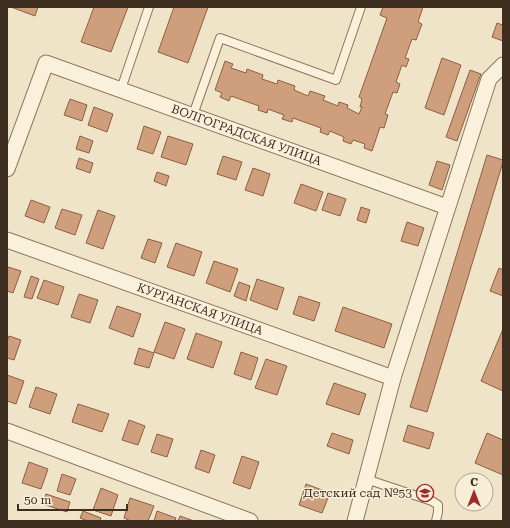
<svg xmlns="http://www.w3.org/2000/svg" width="510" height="528" viewBox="0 0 510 528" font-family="'Roboto Serif',serif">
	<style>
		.building { fill: #cf9f7d; stroke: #8d5f41 }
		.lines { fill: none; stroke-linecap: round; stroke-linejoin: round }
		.lane-casing { stroke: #8d765c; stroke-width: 10 }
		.street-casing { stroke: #8d765c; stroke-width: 17 }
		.lane { stroke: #faf1dc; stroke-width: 8 }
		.street { stroke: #faf1dc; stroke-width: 15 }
		.labels { text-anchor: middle; stroke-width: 3; stroke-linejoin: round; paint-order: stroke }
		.street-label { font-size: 12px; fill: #3d2e20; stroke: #f7eed8 }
		.poi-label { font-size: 12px; fill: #3d2e20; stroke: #f7eed8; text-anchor: end }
	</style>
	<rect width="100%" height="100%" fill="#f0e4c8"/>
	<!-- building -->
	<path class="building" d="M11 7H38L35 16Z
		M94 7H128L111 52 81 42Z
		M174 7H208L188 63 158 52Z
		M383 7H423L418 22 422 24 416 40 412 39 405 58 409 59 406 67 402 65 396 82 400 84 397 93 393 92 385 114 388 115 384 128 380 127 372 151 364 148 365 144 353 140 351 144 343 141 344 137 330 131 328 135 320 132 321 128 293 118 292 122 282 119 284 115 268 109 267 113 258 110 259 106 231 96 229 101 220 97 222 93 215 90 225 61 233 64 231 68 246 73 247 69 263 75 262 79 277 84 278 80 295 86 294 90 308 96 310 91 325 96 323 100 338 106 339 102 348 105 347 108 359 114 362 107H360L362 99 359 97 387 18 380 15Z
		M497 23 503 25V41L492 37Z
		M442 58 461 65 444 115 425 108Z
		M470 70 481 74 457 141 446 137Z
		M70 99 87 105 82 121 64 115Z
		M94 107 113 114 107 132 88 125Z
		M144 126 161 132 153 154 137 149Z
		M80 136 93 141 89 153 76 149Z
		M168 136 193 144 186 165 161 157Z
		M487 155 503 160V162L427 412 410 407Z
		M223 156 242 162 236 180 217 174Z
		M79 158 93 163 90 173 76 168Z
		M437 161 450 165 442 190 429 185Z
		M253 168 270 174 263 196 245 190Z
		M157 172 169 176 166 186 154 181Z
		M301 184 323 192 316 211 294 203Z
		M328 193 346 199 340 216 322 210Z
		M31 200 50 207 44 223 25 216Z
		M361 207 370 210 366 223 357 220Z
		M62 209 82 215 75 235 55 228Z
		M98 210 115 216 103 249 86 243Z
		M407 222 424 228 418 246 401 241Z
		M148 239 162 243 155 263 141 258Z
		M176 243 202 252 194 276 167 267Z
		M214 261 238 269 230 292 206 283Z
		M8 267 21 271 13 293 7 291V271Z
		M499 268 503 270V296L490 291Z
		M31 276 39 279 32 299 24 297Z
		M257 279 284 288 277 310 250 300Z
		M44 280 64 287 58 305 37 298Z
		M239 282 250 286 246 301 234 296Z
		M79 294 98 300 90 323 71 317Z
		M299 296 320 303 314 321 293 314Z
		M117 306 141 314 133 337 109 328Z
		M343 307 392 324 384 348 335 331Z
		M165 322 185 329 174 359 154 352Z
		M503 329V391L481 381Z
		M196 333 222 342 213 368 187 359Z
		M9 336 21 340 14 360 7 358V342Z
		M139 348 154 353 149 368 134 364Z
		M241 352 258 358 251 380 234 374Z
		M266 359 287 366 277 395 255 388Z
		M7 375 24 381 16 404 7 401Z
		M334 383 366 394 359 415 326 404Z
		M36 387 57 394 50 414 29 407Z
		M78 404 109 414 102 432 72 422Z
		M129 420 145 426 138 445 122 440Z
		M408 425 434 433 429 449 403 441Z
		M332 433 353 440 349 454 327 446Z
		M487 433 503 440V475L475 463Z
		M157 434 173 439 167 457 151 452Z
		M201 450 215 455 209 473 195 468Z
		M242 456 259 462 250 489 233 483Z
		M29 462 48 469 41 489 22 483Z
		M62 474 76 479 70 495 57 491Z
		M306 484 330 493 322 513 299 505Z
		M101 488 118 495 111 516 93 510Z
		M46 494 70 502 67 512 43 504Z
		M130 498 154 506 148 521H131L124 518Z
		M83 511 101 518 100 521H88L80 518Z
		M157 511 176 518 175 521H154Z
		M180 516 194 521H178Z"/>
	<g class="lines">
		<defs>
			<path id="lane" d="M121 89 149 7
				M193 115 220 38 336 80 361 7
				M366 479 432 501 438 505V512L436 521"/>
			<g id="street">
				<path id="s1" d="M7 169 46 63 447 207"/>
				<path id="s2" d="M7 240 393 378"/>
				<path d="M7 431 250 521"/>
				<path d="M355 521 393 378 489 79 503 65"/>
			</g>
		</defs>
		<!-- lane casing -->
		<use href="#lane" class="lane-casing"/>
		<!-- street casing -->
		<use href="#street" class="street-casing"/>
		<!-- lane -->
		<use href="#lane" class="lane"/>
		<!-- street -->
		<use href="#street" class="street"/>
	</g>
	<!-- icons -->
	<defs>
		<symbol id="school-ring" viewBox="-11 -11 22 22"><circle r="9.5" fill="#f7eed8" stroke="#9e2a2b" stroke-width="1.5"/><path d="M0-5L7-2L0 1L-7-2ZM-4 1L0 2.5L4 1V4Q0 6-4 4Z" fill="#9e2a2b"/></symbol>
	</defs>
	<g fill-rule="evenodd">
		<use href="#school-ring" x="415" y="483" width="20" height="20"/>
	</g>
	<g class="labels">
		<!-- street labels -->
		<g class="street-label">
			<text dy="4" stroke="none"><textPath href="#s1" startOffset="326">ВОЛГОГРАДСКАЯ УЛИЦА</textPath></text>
			<text dy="4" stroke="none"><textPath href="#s2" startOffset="205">КУРГАНСКАЯ УЛИЦА</textPath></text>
		</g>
		<!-- poi labels -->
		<g class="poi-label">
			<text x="412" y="497">Детский сад №53</text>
		</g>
	</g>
	<!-- border -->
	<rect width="510" height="528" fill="none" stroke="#3d2e20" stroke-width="16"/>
	<!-- north arrow -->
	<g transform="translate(474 492)"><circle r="19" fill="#f7eed8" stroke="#ada18e"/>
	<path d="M0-3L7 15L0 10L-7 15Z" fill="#9e2a2b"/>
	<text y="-6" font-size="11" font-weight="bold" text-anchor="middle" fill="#3d2e20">С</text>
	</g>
	<!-- scale -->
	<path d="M18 504v6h109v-6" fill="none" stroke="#3d2e20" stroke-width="2"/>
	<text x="24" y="504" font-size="12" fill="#3d2e20" stroke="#f7eed8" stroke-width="3" paint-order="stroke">50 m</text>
</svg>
